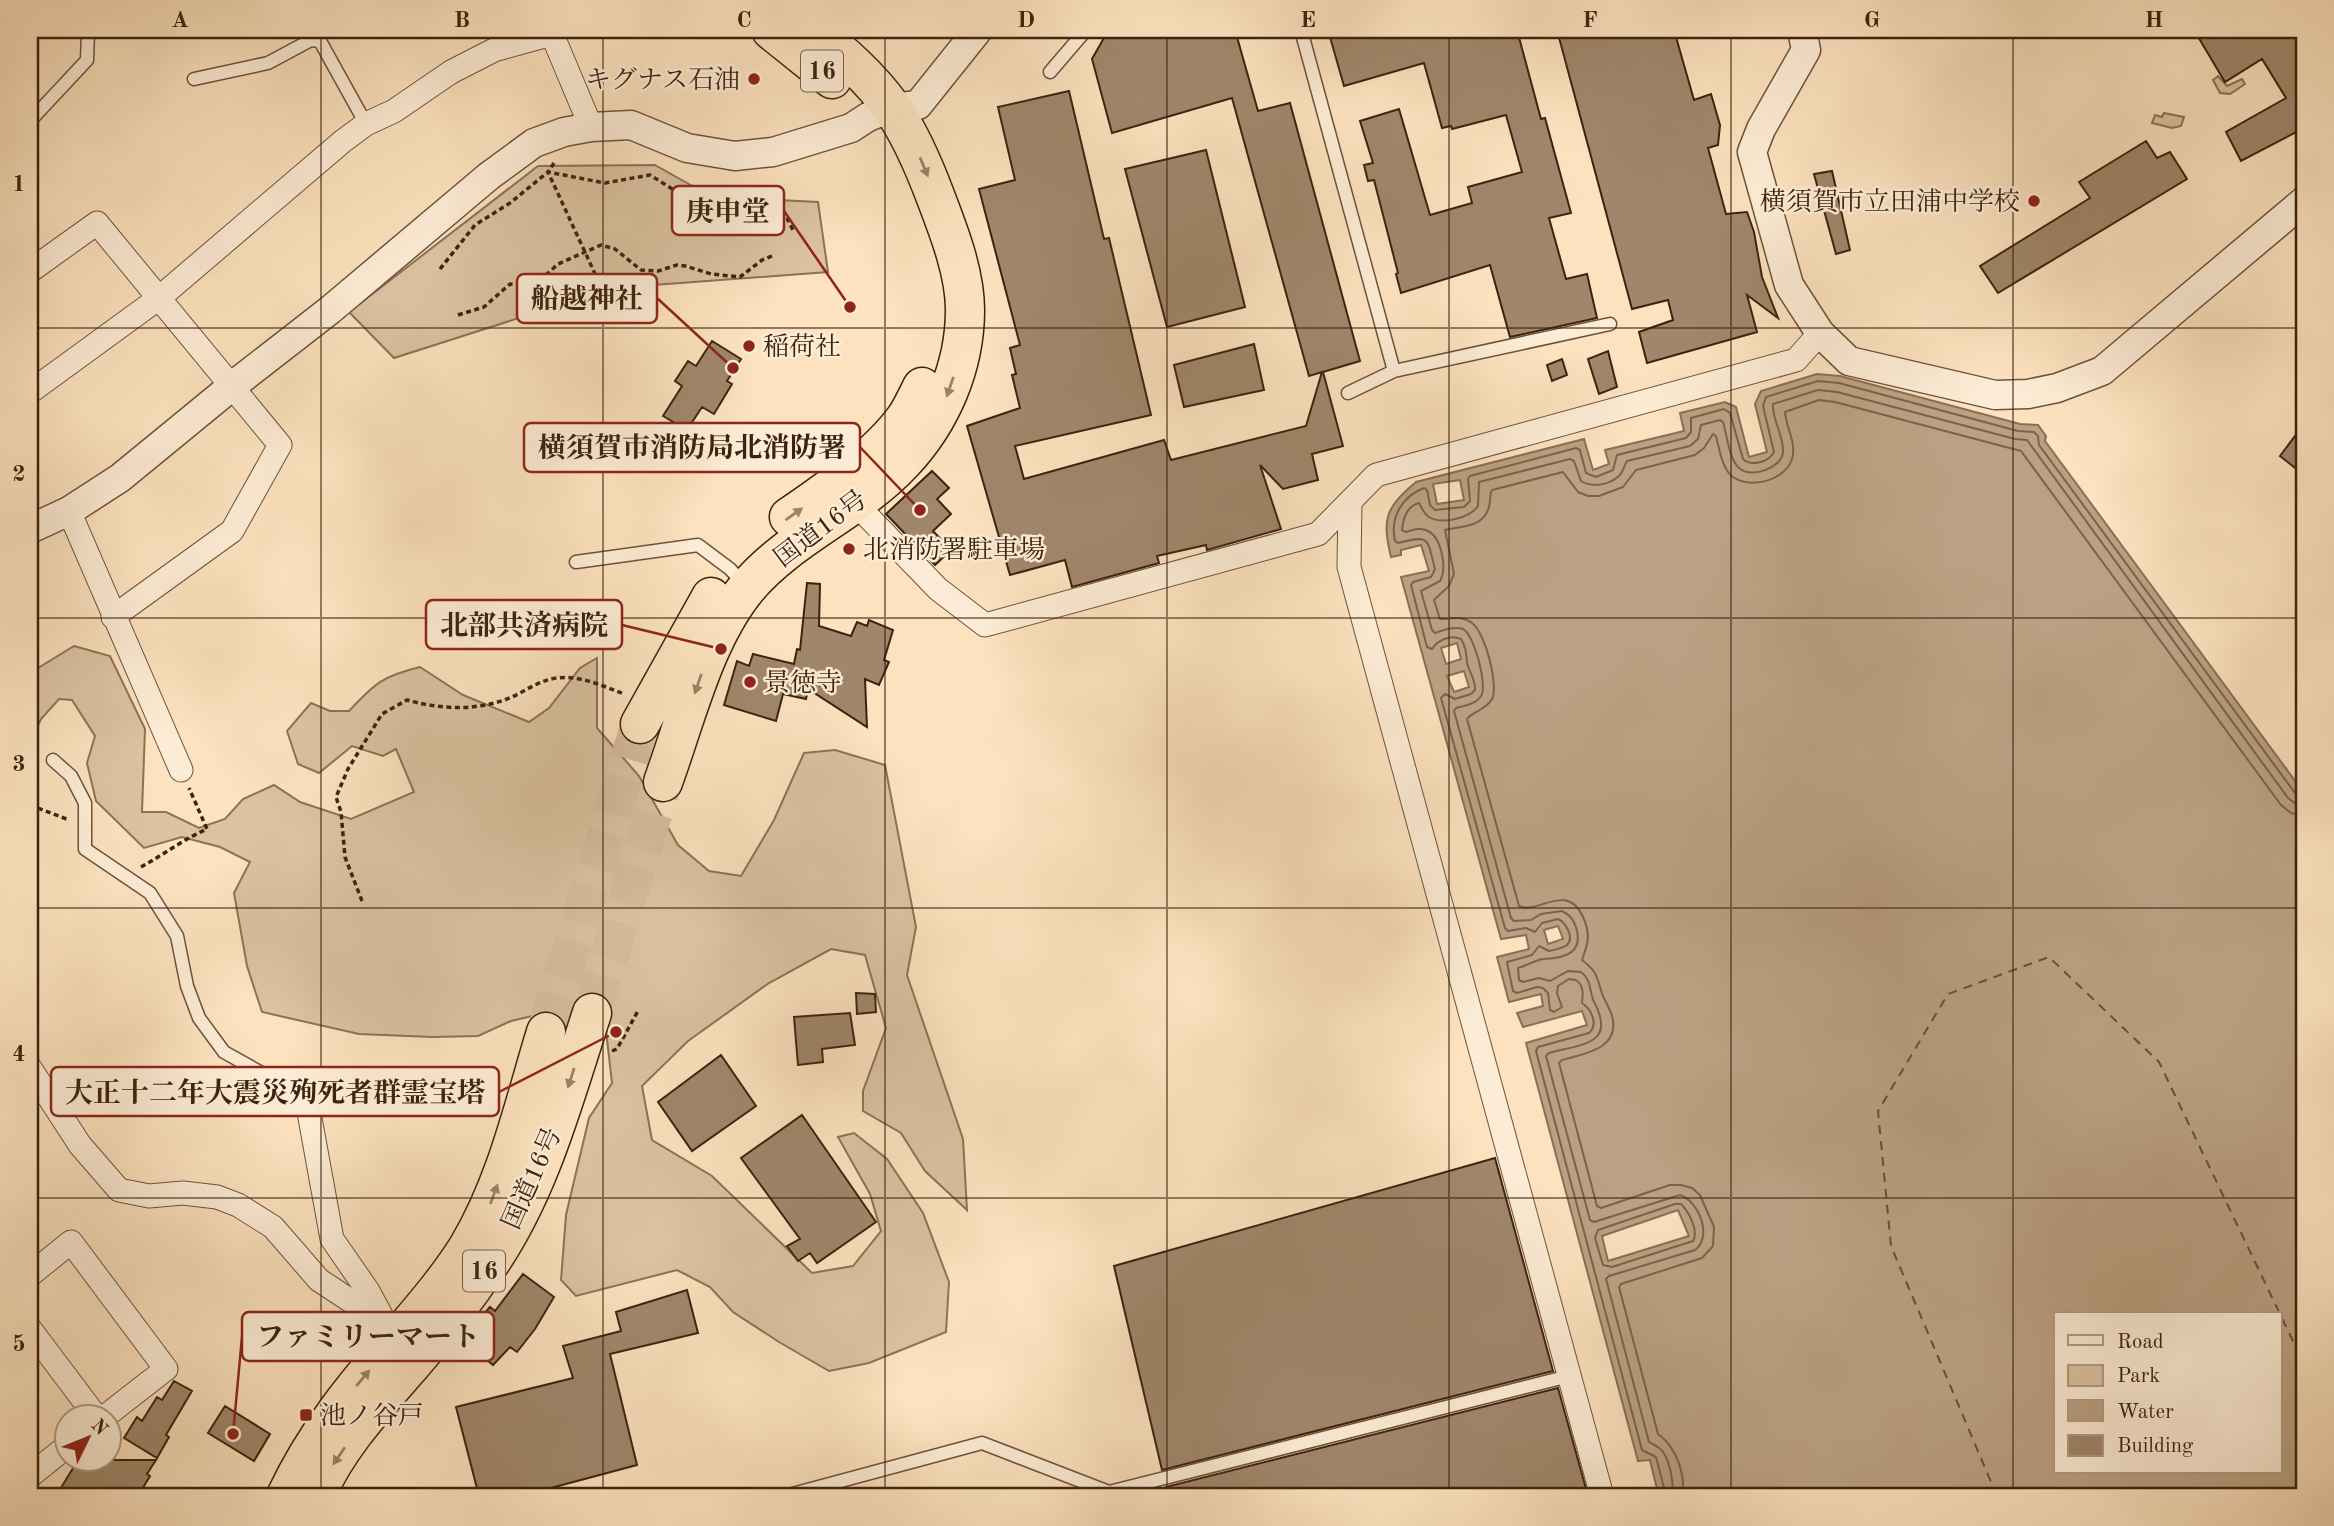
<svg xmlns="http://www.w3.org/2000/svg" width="2334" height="1526" font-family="'Old Standard TT','Noto Serif JP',serif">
<rect width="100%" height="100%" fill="#fce2bf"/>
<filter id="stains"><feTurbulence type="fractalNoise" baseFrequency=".00286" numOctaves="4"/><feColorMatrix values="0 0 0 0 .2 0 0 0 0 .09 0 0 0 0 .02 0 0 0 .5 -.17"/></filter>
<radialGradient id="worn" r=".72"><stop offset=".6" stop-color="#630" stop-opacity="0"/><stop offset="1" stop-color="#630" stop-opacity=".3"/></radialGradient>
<path fill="#dcc2a1" stroke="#8c7258" stroke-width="2" d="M2218 76 2227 86 2242 79 2245 84 2230 94 2220 93 2213 80Z
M2164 113 2184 117 2181 126 2172 128 2152 123 2155 115 2162 117Z
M655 165 712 197 818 202 828 272 613 288 394 358 349 312 538 166Z
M74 646 110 656 145 729 142 812H166L199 828 225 819 243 799 274 785 300 802 351 819 414 792 396 749 383 756 352 746 319 773 298 764 287 731 311 703 330 711H349C375 683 383 676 420 667L463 695 529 722 549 708 580 668 597 658V728L639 776 678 845 709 871 741 876 774 820 804 753 835 750 885 765 916 927 907 975 963 1139 967 1210 925 1171 901 1133 863 1111V1091L886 1028 865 955 831 949 769 983 688 1041 642 1086 652 1140 712 1176 812 1273 853 1266 881 1231 870 1194 838 1137 854 1133 887 1159 923 1213 949 1282 946 1332 869 1363 829 1371 779 1342 733 1312 710 1287 677 1270 576 1296 561 1280 566 1215 589 1118 612 1083 604 1013 588 1001 570 1003 541 1014 511 1021 478 1036 433 1037 359 1034 262 1012 247 966 234 893 250 862 220 847 182 837 144 848 96 801 87 763 95 736 72 700 59 699 41 719 30 742V673Z"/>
<path fill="#bba183" stroke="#896f55" stroke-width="2" fill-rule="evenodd" d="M1817 374 1840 376 2020 424 2038 425 2046 436 2045 441 2304 793V1496H1649L1648 1491 1657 1489 1650 1460 1638 1461 1526 1043 1587 1025 1582 1011 1523 1027 1517 1013 1543 1006 1541 994 1509 1002 1497 957 1529 949 1526 935 1501 939 1401 577 1429 571 1421 545 1401 550V555L1391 557C1382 519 1385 508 1416 482L1584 439 1593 470 1609 464 1605 450 1684 431 1680 413 1725 402 1736 407 1749 457 1767 452 1755 404 1761 391ZM1460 480 1464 500 1437 504 1433 484ZM1457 643 1461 659 1446 664 1441 648ZM1464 671 1469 687 1454 692 1447 676ZM1558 926 1563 939 1548 944 1544 930ZM1678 1210 1689 1236 1608 1261 1602 1236ZM2056 1314H2280V1472H2056Z"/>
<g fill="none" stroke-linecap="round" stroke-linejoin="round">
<path stroke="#7c6249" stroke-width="2" d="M1675 1204H1681C1689 1212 1699 1231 1693 1241L1612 1267 1603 1265 1595 1238 1598 1230Z
M1659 1496 1664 1488 1656 1457 1642 1450 1536 1051 1538 1047 1589 1033C1599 1024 1591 1009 1582 1003 1583 995 1584 985 1576 980L1569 979 1558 986 1557 993 1562 1007 1554 1012 1550 1010 1548 993 1543 988 1537 987 1517 993 1513 991 1507 962 1532 955 1539 946 1549 951C1554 950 1563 948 1567 945 1575 937 1565 922 1558 919L1542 923 1535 932 1526 928 1508 931 1505 928 1441 698 1445 694 1455 699 1471 694 1475 690C1476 679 1468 671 1467 662 1466 653 1466 647 1461 639 1451 634 1438 640 1432 649L1427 647 1411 585 1413 582 1431 577 1435 569C1427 539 1431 534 1398 543L1395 541C1390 518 1401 497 1424 488L1427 490 1430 505 1435 510 1464 507 1470 501 1468 479 1470 476 1576 448 1580 450 1586 473 1596 477 1613 470 1617 455 1686 438 1691 432V418L1724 409 1730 413 1743 459C1751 467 1769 462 1774 452L1763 406 1766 397 1818 381 1839 383 2018 431 2034 432 2038 436 2039 445 2295 793 2304 796
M1671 1496C1675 1485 1670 1462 1663 1452 1660 1447 1654 1445 1649 1442L1606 1279 1609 1276 1695 1250C1713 1237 1699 1201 1680 1195L1594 1222 1590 1220 1546 1056 1549 1053C1581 1044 1617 1045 1594 1002 1589 991 1592 980 1581 972L1568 971 1550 981 1539 978 1523 982 1519 980 1518 968C1526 966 1537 959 1544 959 1565 958 1584 953 1576 927 1573 919 1570 915 1562 911L1541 914 1531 920 1514 921 1511 918 1454 711 1456 708C1464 706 1476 704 1481 696 1488 686 1474 634 1463 629 1454 626 1444 630 1435 633L1432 630 1421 591 1440 581C1447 569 1442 538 1428 531 1420 527 1413 530 1406 532L1402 530C1403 519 1407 506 1419 503 1422 508 1424 514 1429 517 1442 525 1470 518 1478 506L1479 482 1570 459 1574 461 1581 481C1592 488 1609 485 1619 476 1623 472 1624 466 1627 461L1690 446 1698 439 1701 425 1720 420 1723 422C1727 435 1729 459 1739 468 1751 479 1782 468 1783 452 1784 436 1772 420 1773 404L1818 390 1837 392 2015 439 2027 440 2288 798 2296 804 2304 805
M1682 1496C1686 1474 1676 1447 1658 1434L1619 1287 1621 1284 1702 1258 1713 1246 1714 1227 1700 1195 1692 1188 1681 1185H1670L1601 1208 1597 1206 1559 1063 1562 1060C1584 1054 1621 1049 1612 1016 1610 1009 1606 1003 1603 996 1596 977 1599 973 1582 960 1588 944 1591 934 1583 917 1567 881 1538 915 1519 906L1467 719C1473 711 1486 710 1492 699 1499 685 1485 632 1472 623 1462 615 1452 619 1440 619L1434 600 1449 586 1454 574 1445 530C1462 526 1483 528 1489 507 1491 500 1489 495 1492 490L1563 472 1578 492 1588 496H1599L1623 487 1636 470 1695 455 1704 448 1713 434 1716 436C1719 448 1721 463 1728 472 1743 492 1785 482 1792 459 1797 444 1786 427 1785 412L1819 400 1835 402 2021 451 2281 805 2291 813 2304 816"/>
<path stroke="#694f38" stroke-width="2" stroke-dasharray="9 7" stroke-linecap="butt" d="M1997 1496 1891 1246 1878 1111 1948 994 2049 957 2159 1062 2304 1364"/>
</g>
<path fill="#a0866b" stroke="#3d230f" stroke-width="2" d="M1127 30H1235L1258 111 1290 103 1360 361 1323 372 1343 446 1312 454 1318 480 1283 489 1260 465 1281 529 1207 550 1206 545 1157 556 1159 563 1072 587 1065 560 1010 575 967 426 1020 408 1012 375 1016 374 1010 348 1020 345 979 189 1015 180 998 107 1069 91 1104 239 1109 238 1151 415 1015 446 1024 479 1164 440 1171 460 1306 426 1322 372 1309 376 1232 98 1112 133 1092 59 1105 36Z
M1328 30H1517L1541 119 1545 118 1571 213 1549 218 1566 279 1587 274 1597 318 1510 337 1490 265 1401 293 1396 274 1398 273 1374 180 1368 181 1364 165 1373 163 1360 121 1399 109 1430 215 1472 203 1468 187 1522 172 1506 115 1452 129 1451 126 1442 128 1424 63 1344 86Z
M1557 30H1674L1694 100 1711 94 1720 125 1718 145 1708 148 1726 214 1747 212 1754 232 1762 277 1778 318 1747 295 1757 332 1647 363 1639 332 1673 320 1668 300 1632 309Z
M2194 30H2299L2304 39V128L2241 161 2226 132 2286 98 2262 59 2225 82Z
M2146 141 2157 158 2170 152 2187 179 1998 293 1980 266 2090 198 2079 182Z
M1206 150 1245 307 1167 327 1125 169Z
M1832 171 1850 250 1836 254 1814 174Z
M712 341 741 359 727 381 732 384 714 414 702 407 687 430 663 416 682 386 675 381 688 361 696 366Z
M1254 344 1264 390 1184 407 1174 365Z
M1608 351 1617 387 1599 394 1588 359Z
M1562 359 1567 375 1552 381 1547 365Z
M2304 424V475L2280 456Z
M932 471 949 488 937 499 951 514 933 531 951 550 935 565 886 514Z
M807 583 820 584 819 626 851 636 857 622 867 626 869 620 893 630 884 660 889 662 879 685 865 679 867 727 808 689 806 699 783 694 776 721 724 705 737 661 749 666 753 654 794 664 797 649 800 650Z
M856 993 875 994 876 1012 857 1014Z
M850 1013 855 1045 822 1049 823 1062 798 1065 794 1017Z
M721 1055 756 1106 692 1151 658 1102Z
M802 1115 876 1222 817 1263 810 1253 798 1261 787 1246 800 1239 741 1158Z
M1495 1158 1553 1371 1162 1470 1114 1266Z
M523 1274 554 1297 535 1329 517 1352 510 1347 493 1365 480 1354 475 1360 460 1349 465 1342 462 1339 490 1307 495 1311Z
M687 1290 698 1333 610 1354 637 1465 521 1496H479L456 1407 573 1378 563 1346 621 1331 616 1312Z
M174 1381 192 1391 166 1435 169 1437 157 1458 124 1438 137 1417 142 1421 157 1397 162 1400Z
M1558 1388 1588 1496H1169L1166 1487Z
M225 1406 270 1434 254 1461 208 1433Z
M78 1460H156L147 1474 150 1476 138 1496H56Z"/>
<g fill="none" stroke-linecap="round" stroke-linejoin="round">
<path stroke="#d6bc9c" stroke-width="38" stroke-dasharray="38 19" stroke-linecap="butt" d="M592 1013 663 782
M546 1032 640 724"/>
<defs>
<path id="service" d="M1301 30 1394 371
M1050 72 1086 30
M194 79 268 63 311 40 320 41 366 124
M30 121 87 60 88 30
M1348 393 1394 371 1610 324
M576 562 698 545 730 569 745 585
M53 760 71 776 85 803V849L150 893 177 936 187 986 199 1018 224 1052 292 1090 308 1107
M785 1496 982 1443 1109 1492 1569 1376"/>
<path id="minor" d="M30 271 97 223 280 445 232 531 113 617
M30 392 159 298 343 141 366 124 394 111 451 72 494 50 552 34 591 127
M846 494 938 589 985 625 1318 534 1376 475 1796 360 1820 333
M1350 502 1349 567 1602 1496
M69 511 181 770
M30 1068 80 1145 119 1190 149 1196 183 1193 217 1197 238 1205 273 1227 319 1280 386 1324 406 1345
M308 1107 332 1239 368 1291 384 1321
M30 1275 71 1242 166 1369 103 1418
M30 1329 97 1418
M30 1476 66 1447"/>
<path id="tertiary" d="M1802 30 1806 50 1761 129 1752 152 1789 285 1820 333 1849 361 1995 395 2028 394 2057 388 2102 371 2304 201
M30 529 69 511 120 478 231 387 330 310 489 176 534 143 564 132 591 127 631 125 687 148 735 156 773 152 851 128 868 117 891 108 918 105 978 30"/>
<path id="trunk" d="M771 30 832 79
M789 517C827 491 879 455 906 417 912 408 917 397 922 387
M640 724 711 597
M663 782C686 719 704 641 746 589 789 537 856 512 902 463 941 422 965 367 965 310 965 273 949 232 936 198 924 166 911 135 892 108 870 77 842 53 813 30
M286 1496C314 1436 355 1385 399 1336 423 1308 448 1279 468 1247 507 1182 524 1104 546 1032
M316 1496C337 1446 377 1404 412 1364 440 1332 466 1298 490 1263 541 1188 564 1098 592 1013"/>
</defs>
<use href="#service" stroke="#6d533b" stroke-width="15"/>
<use href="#minor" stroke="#6d533b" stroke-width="25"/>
<use href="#tertiary" stroke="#6d533b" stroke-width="31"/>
<use href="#trunk" stroke="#3d230f" stroke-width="41"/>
<path stroke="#3d230f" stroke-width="3.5" stroke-dasharray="5 3.5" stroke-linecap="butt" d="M554 163 548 172 602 289 608 308
M440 269 475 225 510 203 548 172 605 183 650 175 717 217 777 215 787 218 793 230
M458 315 484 307 510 284 534 286 558 264 601 245 615 249 641 270 658 271 677 265 685 266 711 274 740 277 762 260 772 256
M787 431 825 454 845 427 853 434
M30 805 69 820
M141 867C163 855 184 839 207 829L189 788
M362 901 345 857 341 812 336 797 348 769 382 714 407 700C442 710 479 711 512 697 527 690 540 680 557 678 580 675 603 686 624 694
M612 1051 617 1049 639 1009"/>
<use href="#service" stroke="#fdecd5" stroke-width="12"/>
<use href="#minor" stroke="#fdecd5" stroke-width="23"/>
<use href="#tertiary" stroke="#fdecd5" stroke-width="28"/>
<use href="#trunk" stroke="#fce2bf" stroke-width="38"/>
</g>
<defs><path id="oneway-solid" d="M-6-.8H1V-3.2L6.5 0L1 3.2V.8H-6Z" transform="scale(1.75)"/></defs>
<g fill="#9c8267">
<use href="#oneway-solid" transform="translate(924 167) rotate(67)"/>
<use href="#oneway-solid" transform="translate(950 387) rotate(109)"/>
<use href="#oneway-solid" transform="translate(794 514) rotate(-35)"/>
<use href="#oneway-solid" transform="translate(698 684) rotate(109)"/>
<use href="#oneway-solid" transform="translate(571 1078) rotate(108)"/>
<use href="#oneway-solid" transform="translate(494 1194) rotate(-70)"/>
<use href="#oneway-solid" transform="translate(363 1378) rotate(-50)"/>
<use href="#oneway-solid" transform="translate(339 1456) rotate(124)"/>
</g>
<path fill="none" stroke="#3d230f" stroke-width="2" stroke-opacity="0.55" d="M321 30V1496M603 30V1496M885 30V1496M1167 30V1496M1449 30V1496M1731 30V1496M2013 30V1496M30 328H2304M30 618H2304M30 908H2304M30 1198H2304"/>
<g fill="#8f2418" stroke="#fdecd5" stroke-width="2.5">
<circle cx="754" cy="79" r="7"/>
<circle cx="2034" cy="201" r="7"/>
<circle cx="749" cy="346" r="7"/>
<circle cx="849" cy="549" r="7"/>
<circle cx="750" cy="682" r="7"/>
<rect x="299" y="1408" width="14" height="14" rx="3.5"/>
</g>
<g text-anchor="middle" stroke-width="5" stroke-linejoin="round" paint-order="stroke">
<g fill="#fdecd5" stroke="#775f4a" stroke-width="2">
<rect x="801" y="50.5" width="42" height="41" rx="5"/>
<rect x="463" y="1250.5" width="42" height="41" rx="5"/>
</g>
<g font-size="24" font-weight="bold" fill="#3d230f">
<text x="822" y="79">16</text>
<text x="484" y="1279">16</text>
</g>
<g font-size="26" fill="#3d230f" stroke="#fdecd5" text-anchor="start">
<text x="740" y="88" text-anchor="end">キグナス石油</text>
<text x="2020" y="210" text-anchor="end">横須賀市立田浦中学校</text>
<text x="763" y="355">稲荷社</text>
<text x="863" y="558">北消防署駐車場</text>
<text x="764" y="691">景徳寺</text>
<text x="320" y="1424">池ノ谷戸</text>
</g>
<g font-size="26" fill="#3d230f" stroke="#fdecd5">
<text transform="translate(820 528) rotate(-37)" y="9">国道16号</text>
<text transform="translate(531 1178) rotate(-66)" y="9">国道16号</text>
</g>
</g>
<path fill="none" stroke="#8f2418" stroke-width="2.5" d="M850 307L784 211M733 368L657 298M920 510L860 447M721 649L622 625M616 1032L499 1092M233 1434L242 1337"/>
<g fill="#8f2418" stroke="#fdecd5" stroke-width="2.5">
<circle cx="850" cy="307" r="7"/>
<circle cx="733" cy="368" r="7"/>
<circle cx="920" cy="510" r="7"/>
<circle cx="721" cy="649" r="7"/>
<circle cx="616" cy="1032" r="7"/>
<circle cx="233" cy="1434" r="7"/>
</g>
<g fill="#fdecd5" stroke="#8f2418" stroke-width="2.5">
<rect x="672" y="186" width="112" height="49" rx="7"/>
<rect x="517" y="274" width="140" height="49" rx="7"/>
<rect x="524" y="423" width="336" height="49" rx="7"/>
<rect x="426" y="600" width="196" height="49" rx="7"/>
<rect x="51" y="1067" width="448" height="49" rx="7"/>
<rect x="242" y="1312" width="252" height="49" rx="7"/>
</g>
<g font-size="28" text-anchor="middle" font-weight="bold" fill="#3d230f">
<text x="728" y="221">庚申堂</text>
<text x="587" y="308">船越神社</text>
<text x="692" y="457">横須賀市消防局北消防署</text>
<text x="524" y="635">北部共済病院</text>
<text x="275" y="1102">大正十二年大震災殉死者群霊宝塔</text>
<text x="368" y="1346">ファミリーマート</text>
</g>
<rect width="2334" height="1526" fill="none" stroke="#fce2bf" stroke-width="77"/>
<rect x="2054" y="1312" width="228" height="161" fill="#fdecd5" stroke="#b09c86" stroke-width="2"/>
<rect x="2068" y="1335" width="35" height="10" fill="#fdecd5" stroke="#b09c86" stroke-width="2"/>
<text x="2117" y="1348" font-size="21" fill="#3d230f">Road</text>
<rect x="2068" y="1365" width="35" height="21" fill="#dcc2a1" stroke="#b09c86" stroke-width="2"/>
<text x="2117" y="1382" font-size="21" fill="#3d230f">Park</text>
<rect x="2068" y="1400" width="35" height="21" fill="#bba183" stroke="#b09c86" stroke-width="2"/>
<text x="2117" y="1418" font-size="21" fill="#3d230f">Water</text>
<rect x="2068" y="1435" width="35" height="21" fill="#a0866b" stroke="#b09c86" stroke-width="2"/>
<text x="2117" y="1452" font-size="21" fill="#3d230f">Building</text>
<g transform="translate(88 1438) rotate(47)"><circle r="33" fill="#fdecd5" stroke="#b09c86" stroke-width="2"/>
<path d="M0-5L12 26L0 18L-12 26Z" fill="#8f2418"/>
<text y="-10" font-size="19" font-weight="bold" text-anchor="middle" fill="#3d230f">N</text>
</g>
<rect x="38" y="38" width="2258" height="1450" fill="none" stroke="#3d230f" stroke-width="2.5"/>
<g font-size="23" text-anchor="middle" font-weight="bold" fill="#3d230f">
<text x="180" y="27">A</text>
<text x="462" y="27">B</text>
<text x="744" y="27">C</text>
<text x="1026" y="27">D</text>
<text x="1308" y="27">E</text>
<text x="1590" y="27">F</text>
<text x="1872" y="27">G</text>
<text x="2154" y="27">H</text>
<text x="19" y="191">1</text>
<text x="19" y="481">2</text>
<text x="19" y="771">3</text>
<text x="19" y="1061">4</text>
<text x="19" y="1351">5</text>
</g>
<rect width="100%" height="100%" filter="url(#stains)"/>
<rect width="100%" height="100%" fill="url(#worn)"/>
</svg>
